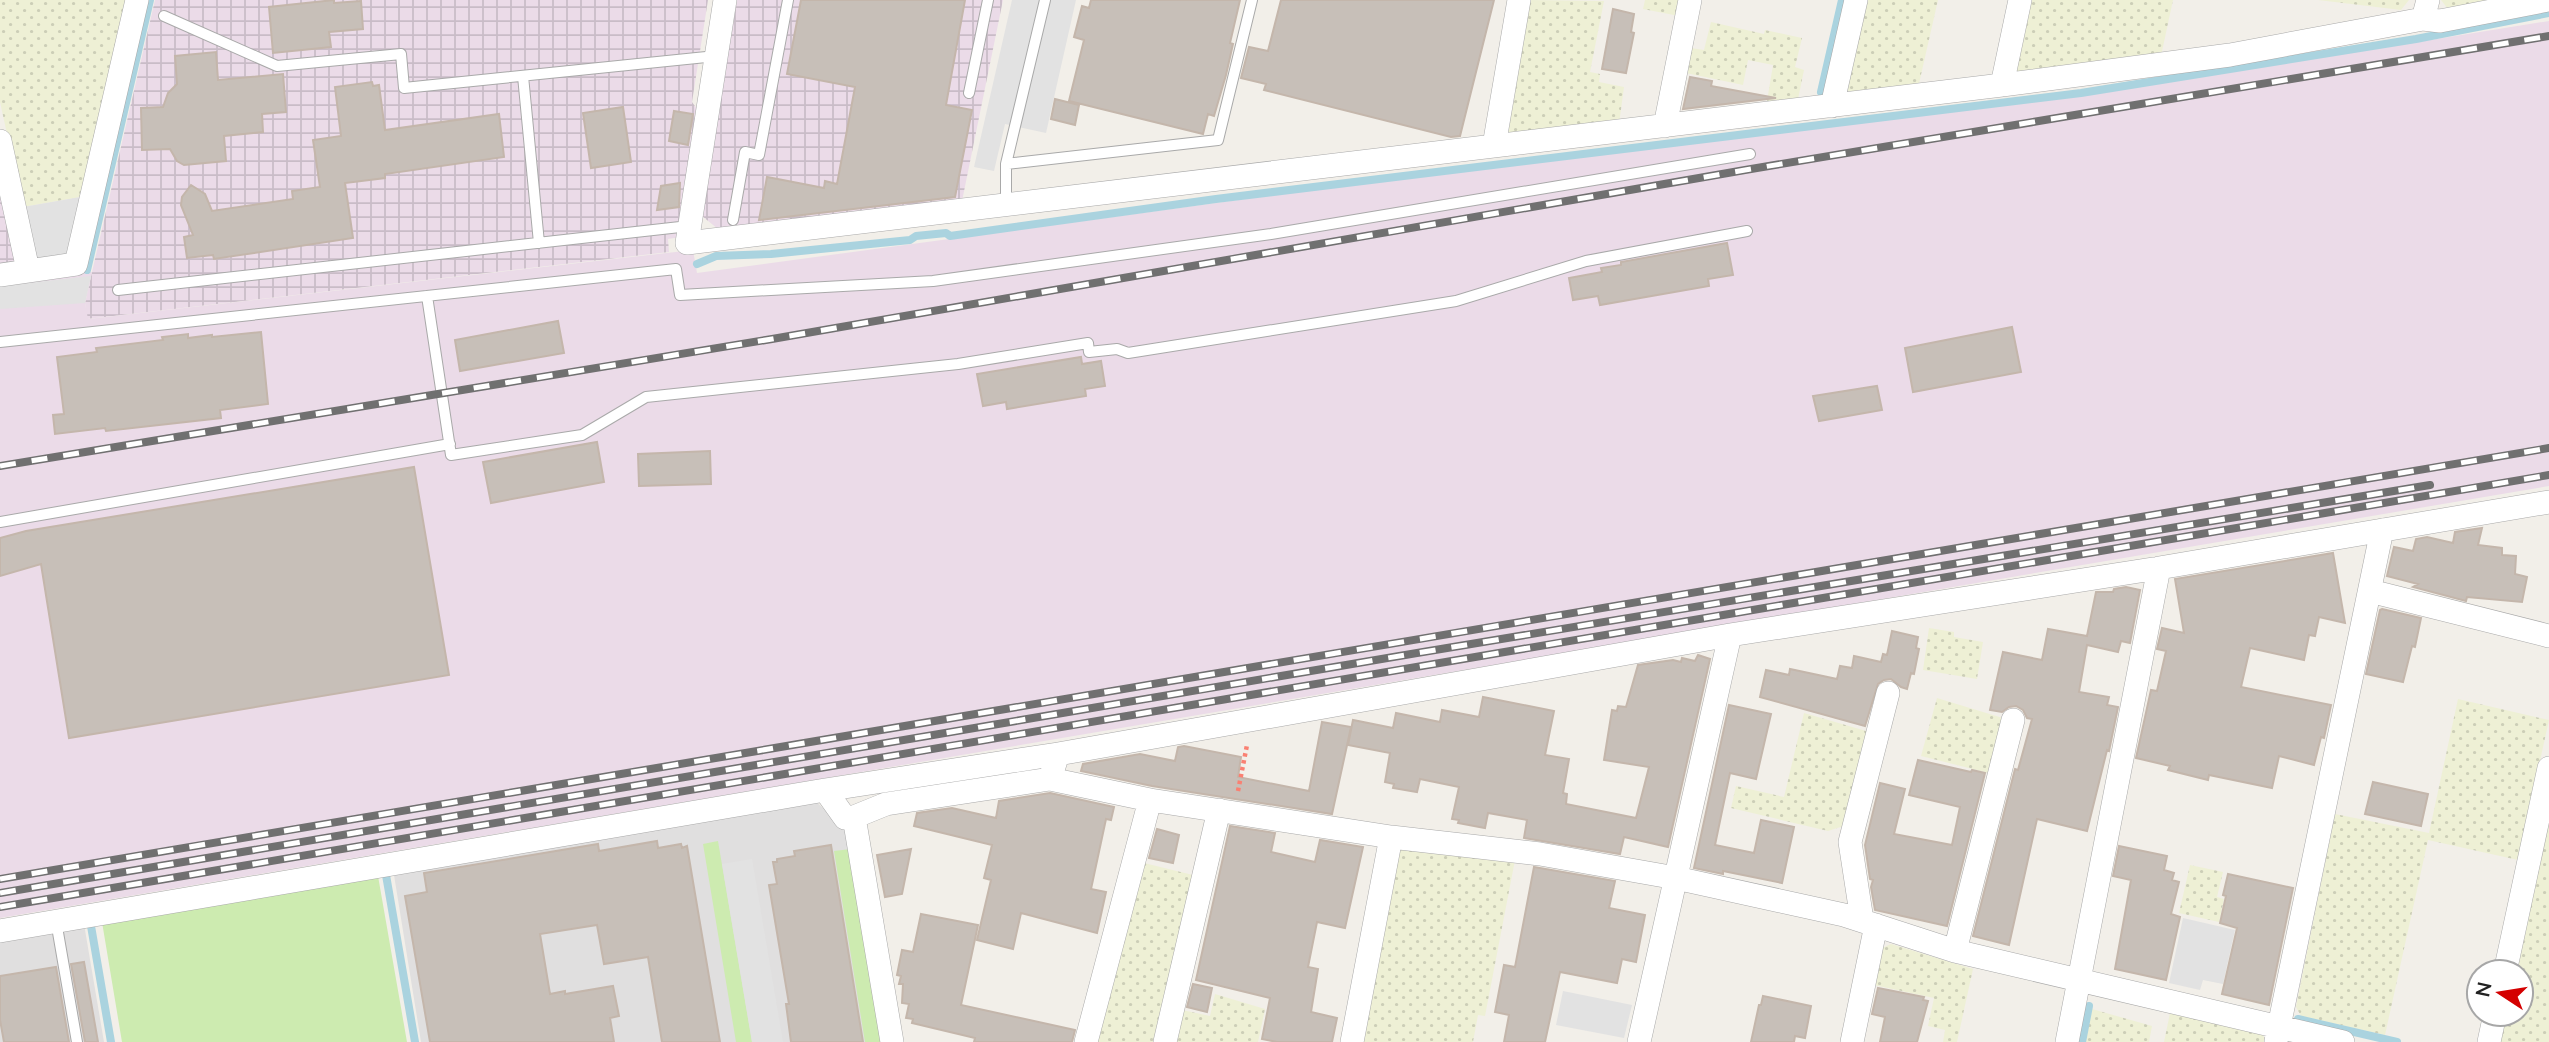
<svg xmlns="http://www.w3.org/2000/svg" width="2549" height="1042" font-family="Lato,sans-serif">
<defs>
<pattern id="industrial-grid" width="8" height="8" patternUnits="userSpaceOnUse" patternTransform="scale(1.75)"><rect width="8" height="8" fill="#ebdbe8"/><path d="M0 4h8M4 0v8" fill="none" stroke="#c9bcc7"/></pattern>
<pattern id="farmland-dots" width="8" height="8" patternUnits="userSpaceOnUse" patternTransform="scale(1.75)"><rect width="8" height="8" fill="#eef0d5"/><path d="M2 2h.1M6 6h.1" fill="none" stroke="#ccceb7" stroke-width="1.8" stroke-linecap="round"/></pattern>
</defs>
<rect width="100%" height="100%" fill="#f2efe9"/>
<path fill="#e0dfdf" d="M814 800 849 831 883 1042H421L394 875Z
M84 924 104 1042H0V938Z"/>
<path fill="url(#industrial-grid)" d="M155 0H708L692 102 702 116 681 237 668 239 669 252 87 319 85 303 92 272Z
M737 0H1003L961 206 723 233 702 216Z
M0 169 20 262 0 265Z"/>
<path fill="#ebdbe8" d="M2549 21V486L0 918V282L92 272 85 303 88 319 693 250 697 273 1268 196 2082 96Z"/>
<path fill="url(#farmland-dots)" d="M0 0H130L86 196 23 207 0 102Z
M1529 0 1604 1 1590 72 1600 74 1599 82 1624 87 1619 124 1505 134Z
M1645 0H1682L1679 16 1643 9Z
M1865 0H1938L1918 88 1846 98Z
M2027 0H2173L2161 56 2014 78Z
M2318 0H2409L2401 10Z
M2441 0H2495L2448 9Z
M1711 22 1764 34 1765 30 1802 38 1795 67 1804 70 1797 104 1766 107 1773 65 1748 60 1743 85 1686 73 1691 48 1704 50Z
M1929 628 1954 632V637L1983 642 1977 679 1923 670Z
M1937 698 2006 719 1993 774 1921 756Z
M2458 699 2549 720 2518 860 2428 840 2385 1035 2301 1016 2296 1007 2335 814 2429 833Z
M1804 713 1873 733 1850 824 1828 831 1731 808 1736 786 1784 797Z
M2549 806V1042H2497L2503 1014H2521V972H2513Z
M1406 845 1515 860 1485 1016 1478 1015 1473 1042H1360L1398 849Z
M1140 862 1197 876 1157 1042H1091Z
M2190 865 2223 872 2217 897 2224 899 2219 922 2179 913Z
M1891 944 1973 969 1957 1042H1943L1945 1030 1928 1026 1934 998 1874 985 1882 948Z
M1215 994 1265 1009 1258 1042H1175L1182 1010 1210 1016Z
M2092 1009 2152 1026 2149 1042H2085Z
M2170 1013 2262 1034 2267 1042H2164Z"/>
<path fill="#cdebb0" d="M718 841 752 1042H736L703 844Z
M851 849 883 1042H865L834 851Z
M378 876 407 1042H122L102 922Z"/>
<path fill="#e2e2e2" d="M1012 0H1076L1046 133 1005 124 994 171 974 167Z
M86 196 73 256 34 260 23 207Z
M91 276 85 303 0 309V286Z
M752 859 783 1042H752L722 864Z
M2183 918 2235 930 2223 984 2203 980 2200 990 2169 983Z
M1563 991 1632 1005 1624 1038 1556 1025Z"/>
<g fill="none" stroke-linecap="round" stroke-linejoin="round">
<path stroke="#aad3df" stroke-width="8" d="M1821 92 1842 0
M697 264 716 256 771 254 910 240 916 236 946 233 950 236 1216 199 2081 93 2416 39 2549 13
M87 270 150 0
M386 875 415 1042
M91 926 111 1042
M2298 1019 2397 1042
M2082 1042 2089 1006"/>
</g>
<path fill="#c7bfb8" stroke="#c4b6ab" stroke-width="2" d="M334 0V3L361 1 363 29 329 32 331 47 273 53 269 7Z
M801 0H965L946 105 972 110 955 197 759 220 767 177 824 188 825 181 837 184 855 87 787 74Z
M1091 0H1240L1230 43 1233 44 1226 75 1214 116 1208 114 1203 134 1069 101 1084 40 1074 37 1082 6 1089 8Z
M1281 0H1494L1460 136 1451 137 1264 90 1266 84 1241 78 1249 47 1268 51Z
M1613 9 1634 14 1631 32 1634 33 1626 73 1602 69Z
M216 52 218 80 283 74 286 112 262 114 263 132 224 136 226 161 184 165 177 161 170 149 142 150 141 108 163 107 168 93 177 84 175 56Z
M1690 77 1712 81 1711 86 1776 98 1683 109Z
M372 82 373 86 379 85 385 130 499 114 504 157 385 174V178L345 183 353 238 214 259 213 255 187 258 184 237 193 235 181 205 182 197 191 185 205 194 212 211 293 199 292 191 320 187 313 140 341 136 335 87Z
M1055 99 1079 105 1075 125 1051 119Z
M623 107 631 162 591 168 583 113Z
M674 111 693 114 688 145 669 141Z
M680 183 679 207 657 210 661 186Z
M1727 243 1733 275 1708 279 1709 286 1600 305 1598 296 1573 300 1569 278 1602 272 1601 268 1621 265V262Z
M558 321 564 353 460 371 455 340Z
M2012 327 2021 372 1913 392 1905 348Z
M261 332 268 404 220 410 221 418 106 431 105 428 55 434 53 415 64 414 57 357 97 352 96 348 163 340 162 337 188 334V338L212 335V337Z
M1081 357 1082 364 1101 361 1105 386 1085 389 1086 396 1007 409 1006 402 983 406 977 374Z
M1877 386 1882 410 1819 421 1813 396Z
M597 442 604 482 491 503 483 462Z
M710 451 711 484 639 486 638 454Z
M414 467 449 675 69 738 41 564 0 576V538L26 531Z
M2482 528 2478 545 2502 548V555L2516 556 2515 574 2527 577 2522 602 2467 597 2466 601 2413 587 2418 584 2387 576 2394 547 2413 551 2416 539 2427 537 2453 543 2455 532Z
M2333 553 2345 623 2319 617 2315 636 2309 635 2304 660 2250 648 2241 687 2331 705 2324 738 2321 737 2314 765 2279 756 2272 788 2209 775 2208 780 2168 770 2170 766 2136 758 2151 690 2157 691 2166 651 2157 649 2162 628 2184 633 2175 579Z
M2126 587 2140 590 2130 643 2121 641 2118 652 2087 645 2079 692 2109 697 2107 705 2118 707 2109 751 2107 750 2087 831 2037 819 2009 945 1973 936 2015 769 2018 770 2032 719 2027 718 2023 710 2016 706 2009 707 2002 712 1990 710 2003 652 2042 660 2048 629 2087 636 2096 592H2113L2114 589Z
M2382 609 2421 618 2415 647 2412 646 2403 682 2366 674 2380 610Z
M1892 631 1918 637 1916 648 1919 649 1914 674 1911 673 1907 689 1901 687 1891 679 1884 680 1878 684 1865 726 1760 697 1766 670 1789 675 1790 669 1837 679 1840 666 1852 668 1854 656 1881 662 1883 654 1887 655Z
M1698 655 1710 659 1668 847 1624 837 1620 854 1524 838 1527 820 1488 813 1485 828 1458 823 1459 820 1452 819 1459 787 1420 779 1417 792 1393 788 1394 784 1385 782 1390 753 1348 745 1353 720 1393 728 1396 713 1440 722 1442 710 1479 717 1483 697 1554 711 1545 755 1569 759 1563 793 1567 794 1566 804 1636 818 1649 767 1604 760 1612 710 1617 711 1618 706 1626 707 1638 665 1673 660 1681 662 1682 658 1695 661Z
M1729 705 1771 714 1756 779 1730 773 1715 845 1754 853 1761 820 1794 827 1782 883 1723 871V874L1694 868Z
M1322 722 1351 727 1332 814 1152 786 1081 771 1083 764 1140 754 1175 761 1178 747 1184 746 1241 757 1238 777 1309 791Z
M1918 760 1971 772 1972 770 1985 773 1947 926 1875 910 1871 887 1873 880 1870 879 1865 845 1880 783 1905 789 1894 834 1952 845 1960 807 1909 795Z
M2373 782 2428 794 2421 826 2365 814Z
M1050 793 1114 807 1111 820 1106 819 1091 889 1106 892 1097 933 1021 913 1013 949 977 940 991 880 984 878 992 845 914 826 917 813 952 808 996 818 999 801Z
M1230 826 1275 833 1271 852 1315 862 1320 840 1363 847 1345 928 1317 922 1308 967 1318 969 1311 1012 1337 1018 1332 1042H1277L1262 1039 1270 998 1196 980Z
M1157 829 1179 835 1173 863 1149 858Z
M657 841 658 848 681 844 682 848 687 846 720 1042H662L648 957 604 964 597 925 540 934 550 994 565 991V994L613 986 619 1016 610 1018 614 1042H430L405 896 427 892 424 873 598 844 599 851Z
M831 845 863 1042H791L786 1004H789L769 885 777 884 773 862H777V859L795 856 794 851Z
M2119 846 2167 856 2164 870 2174 873 2172 880 2179 882 2171 914 2180 917 2166 980 2115 969 2131 880 2113 876Z
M911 849 902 894 885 897 877 855Z
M1534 867 1615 881 1609 908 1645 915 1636 962 1622 959 1617 983 1560 972 1545 1042H1504L1509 1015 1495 1012 1504 965 1515 967Z
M2228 874 2293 888 2269 1005 2222 994 2237 928 2220 923 2226 896 2223 895Z
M921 914 978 925 961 1005 1075 1030 1072 1042H974L975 1038 912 1023 913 1019 906 1018 909 1004 902 1003 903 984H899L901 976 897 975 902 950 913 952Z
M84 962 98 1042H85L71 964Z
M56 967 69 1042H4L0 1020V976Z
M1193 984 1212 988 1207 1012 1187 1007Z
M1878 988 1924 997 1923 1000 1928 1001 1917 1042H1880L1885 1017 1872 1014Z
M1763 996 1811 1006 1805 1038 1795 1036 1794 1042H1751L1759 1005H1761Z"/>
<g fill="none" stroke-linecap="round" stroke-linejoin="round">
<defs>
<path id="service" d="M164 16 277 66 401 54 404 88 716 56
M523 76 539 243
M969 93 988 0
M1006 164 1218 140 1252 0
M1006 205V164L1045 0
M733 220 745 152 759 155 788 0
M118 290 689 226
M427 296 451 455 582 435 646 397 958 364 1088 343 1089 352 1117 349 1128 353 1456 301 1586 261 1747 231
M0 342 676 269 680 295 933 281 1271 234 1750 154
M0 522 450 444
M56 921 77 1042"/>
<path id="minor" d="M725 0 687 243 2002 85 2230 55 2423 19
M2428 0 2423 19 2440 21 2548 0
M2002 85 2020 0
M1832 106 1856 0
M1665 126 1690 0
M0 141 28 270
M1494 146 1519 0
M0 275 76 264 137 0
M2370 591 2549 636
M1050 779 1058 754 1730 635 2159 568 2549 502
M825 790 1058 754
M1862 920 1850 842 1888 693
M0 931 825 790 845 818 854 817
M1955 951 2013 720
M2505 972 2549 768
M2276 1041 2382 530
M892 1042 854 817 886 804 1050 779 1150 800 1391 837 1540 854 1676 878 1844 915 1955 951 2343 1042
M1086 1042 1150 800
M1165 1042 1219 810
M1352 1042 1391 837
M1639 1042 1730 635
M1852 1042 1876 925
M2067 1042 2159 568
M2489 1042 2495 1014"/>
</defs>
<use href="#service" stroke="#a9a9a9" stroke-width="12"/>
<use href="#minor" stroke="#a9a9a9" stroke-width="24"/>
<path stroke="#fa8072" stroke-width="4.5" stroke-dasharray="3.5 3.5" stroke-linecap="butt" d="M1238 791 1247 745"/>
<use href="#service" stroke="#fff" stroke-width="10"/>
<use href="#minor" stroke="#fff" stroke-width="23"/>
<defs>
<path id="rail" d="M0 466 772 339 1745 170 2549 36
M0 879 2549 448
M0 893 1417 653 2430 485
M0 907 2549 475"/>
</defs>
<use href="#rail" stroke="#707070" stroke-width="8"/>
<use href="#rail" stroke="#fff" stroke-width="5" stroke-dasharray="16" stroke-linecap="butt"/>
</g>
<g transform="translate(2500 993) rotate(282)"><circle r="33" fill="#ffffff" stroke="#a7a7a7" stroke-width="2"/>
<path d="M0-5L12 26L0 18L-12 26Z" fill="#d40000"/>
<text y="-10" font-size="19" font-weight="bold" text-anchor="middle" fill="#222222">N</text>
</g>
</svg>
